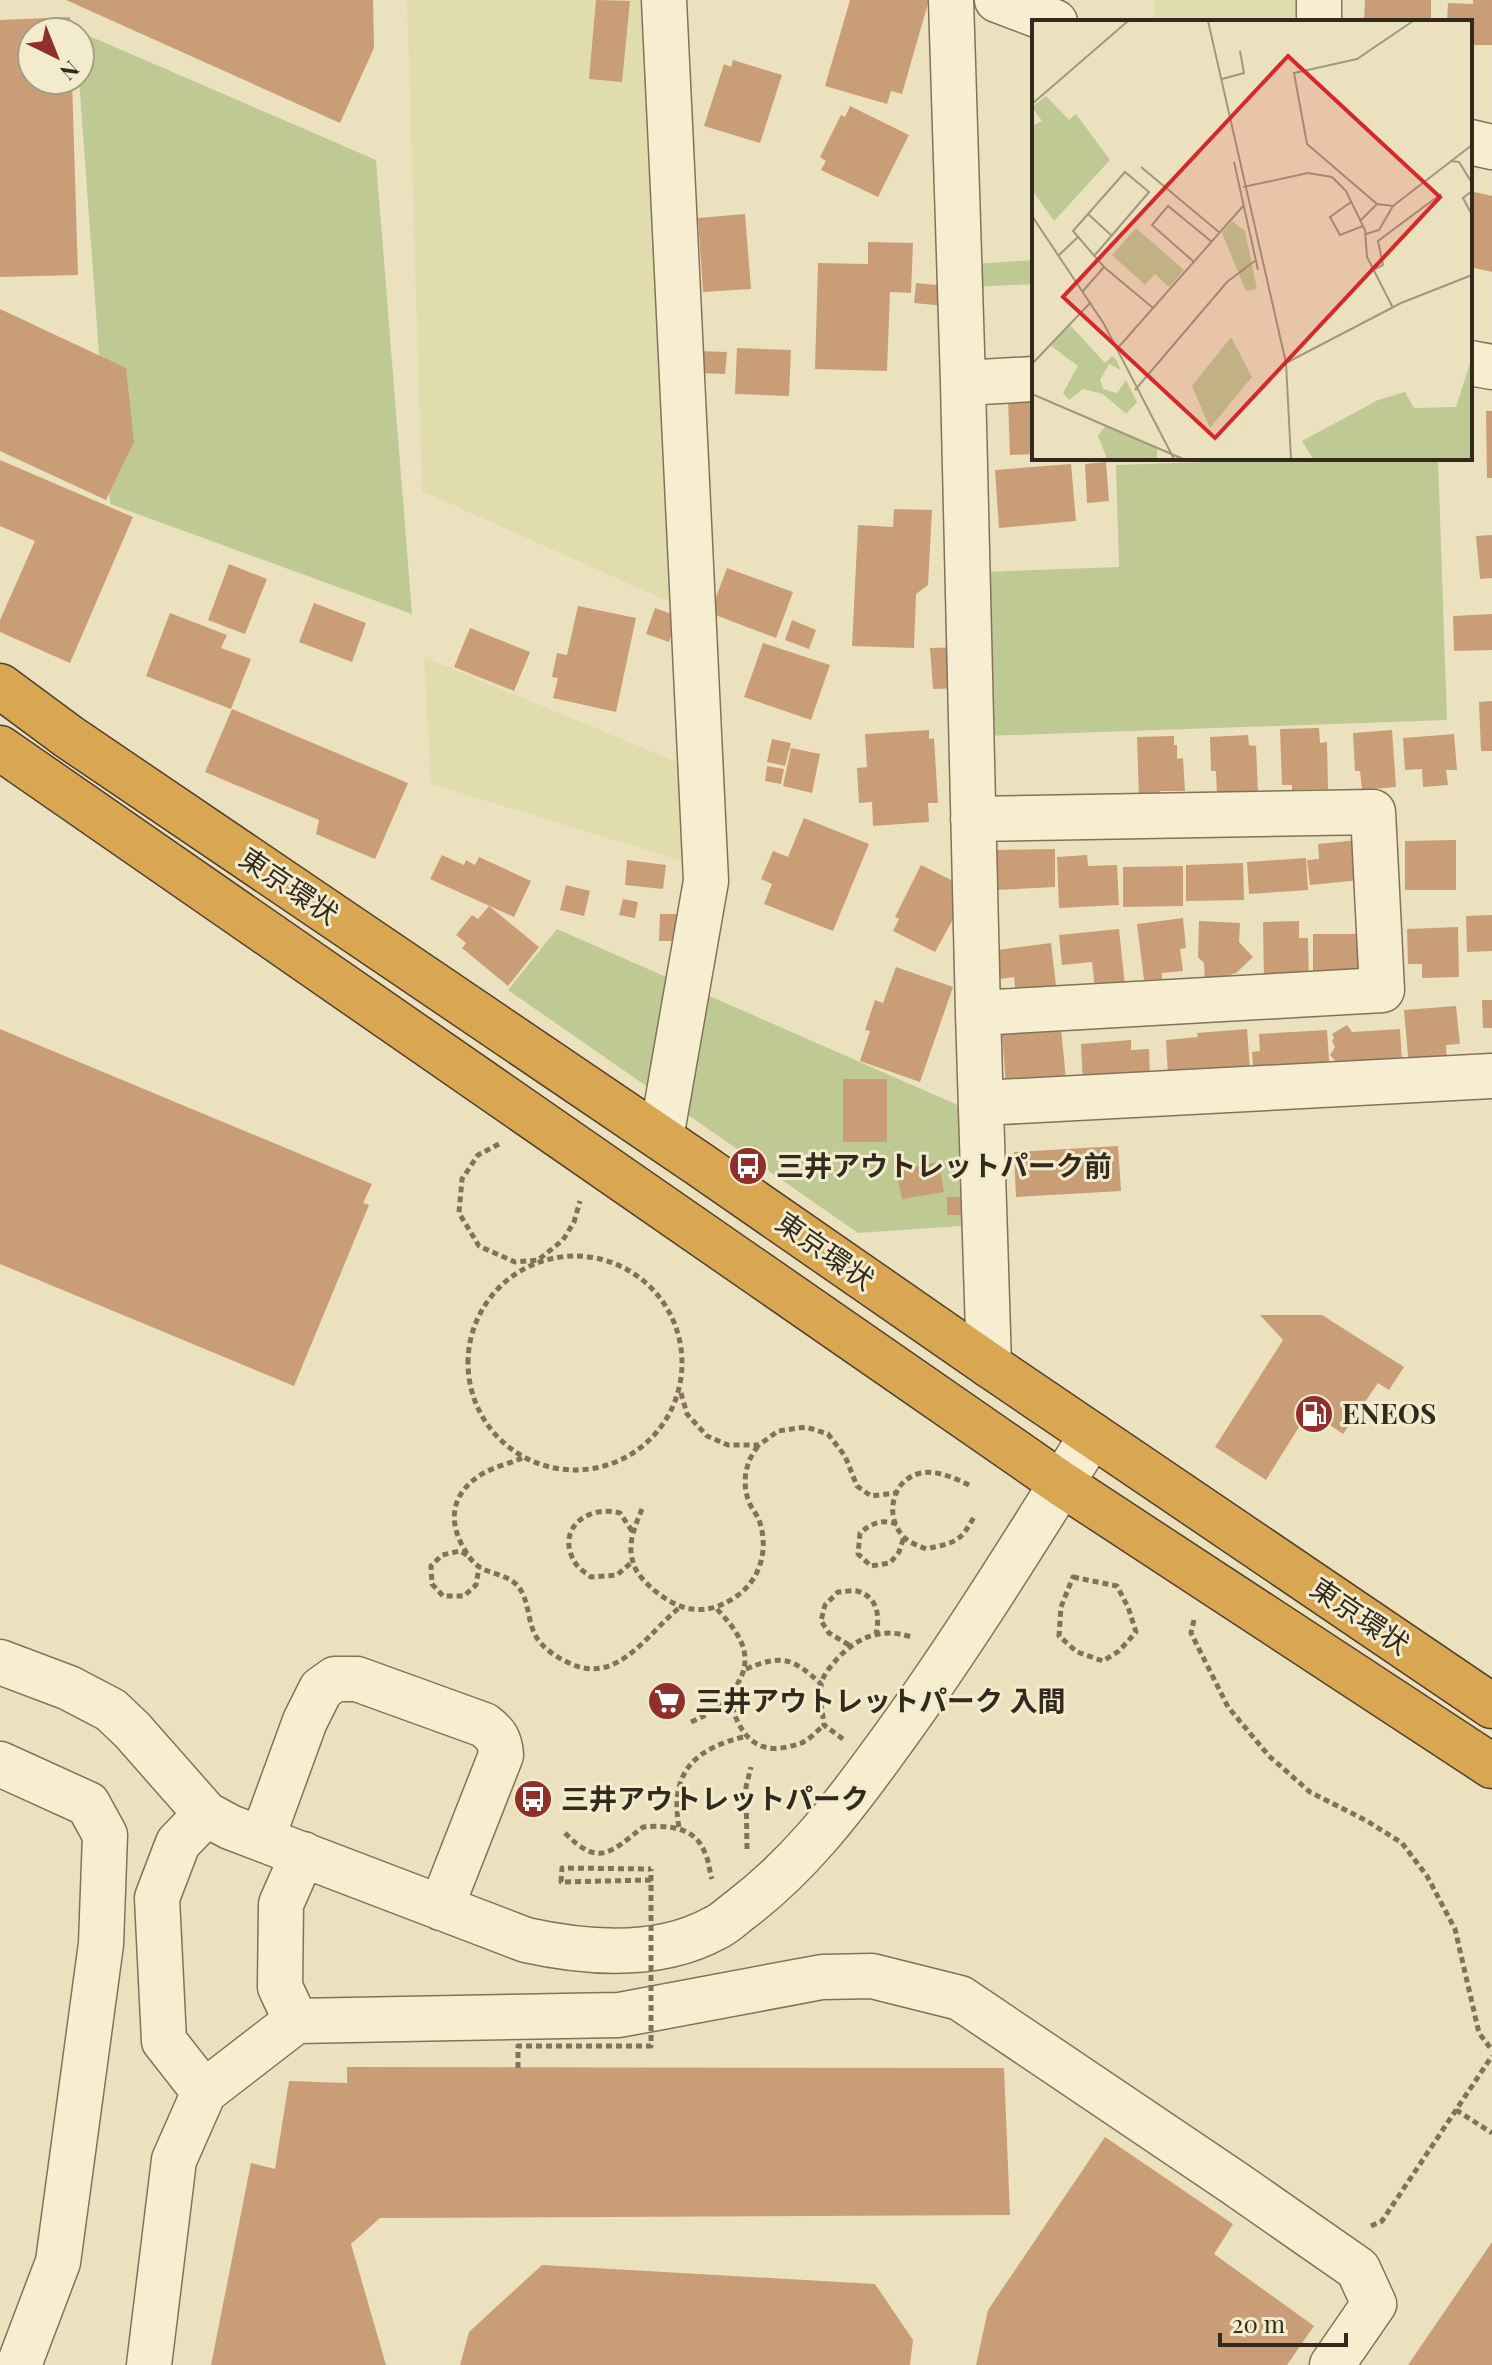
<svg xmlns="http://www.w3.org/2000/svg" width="1492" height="2365" font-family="'Playfair Display','Noto Sans JP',serif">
<rect width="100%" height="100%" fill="#ece1bf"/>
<path fill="#e1dcad" d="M407 0H647L685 609 422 491Z
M1156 0H1313V22H1152Z
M424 657 689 767 692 864 431 784Z"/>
<path fill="#bfc994" d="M80 32 376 160 412 614 110 504 79 80Z
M1034 260V284L976 287 975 264Z
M1320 458H1438L1447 720 985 736 981 572 1119 567 1116 465Z
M557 929 969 1110 976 1225 858 1233 508 990Z"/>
<path fill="#c99e76" d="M66 0H373L374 48 340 123Z
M596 0 630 1 622 82 589 79Z
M850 0H929L902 94 891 91 887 104 825 86Z
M1365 0H1431V22H1364Z
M1473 0H1492V45H1470V22H1447L1448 3 1473 4Z
M70 17V32H32V80H72L78 275 0 277V20Z
M733 60 782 75 760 143 704 126 724 64 731 67Z
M850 106 909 135 878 197 821 170 826 161 820 157 841 115 845 117Z
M1470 191 1492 196V272L1470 267Z
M745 214 751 289 703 292 698 218Z
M868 242 913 243 911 293 890 292 887 371 815 369 818 263 868 264Z
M916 283 947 286 945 306 914 303Z
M0 309 126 368 134 442 106 500 0 451Z
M737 348 791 350 789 396 735 394Z
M699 351 727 352 725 374 697 373Z
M1008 399H1034V454L1010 455Z
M1486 411H1492V478H1487Z
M0 460 133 517 70 663 0 632V620L35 541 0 526Z
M1106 462 1109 501 1087 503 1085 464Z
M1071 464 1076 521 999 528 995 470Z
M894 509 932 510 928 585 916 594 914 648 852 646 858 525 893 527Z
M1492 535V578L1480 579 1476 536Z
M229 564 267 579 245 634 208 620Z
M727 568 793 592 776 638 710 613Z
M314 603 366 623 352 662 299 642Z
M578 606 636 618 616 712 553 698 558 678 552 677 557 653 567 655Z
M655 608 677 616 669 642 646 634Z
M170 613 227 635 221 648 251 659 231 709 146 676Z
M1492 614V650L1454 651 1453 616Z
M792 620 816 630 809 649 785 640Z
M470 628 530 652 514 691 454 667Z
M763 643 830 665 811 720 744 697Z
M960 647 962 688 933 689 930 648Z
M1492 701V751H1481L1479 702Z
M232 709 408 783 375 859 316 834 319 820 205 772Z
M1319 728 1320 743 1327 742 1328 789 1292 790V785H1282L1280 729Z
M929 730V739L934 738 938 803H928L929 822 873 826 872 802 859 803 857 768 867 767 865 734Z
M1392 730 1396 787 1362 790 1360 771H1355L1353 733Z
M1454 734 1457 770H1446L1448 785 1423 787 1422 769 1405 770 1403 738Z
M1248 735 1249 745 1256 746 1258 793 1217 794 1216 771H1211L1210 737Z
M1174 736V745H1177V759L1183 758 1185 791H1160L1161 797 1139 798 1137 737Z
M772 739 791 743 785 766 767 762Z
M791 748 820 754 812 793 783 786Z
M767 766 784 769 781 784 765 781Z
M804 818 869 844 833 931 764 904 772 884 761 879 773 851 788 857Z
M1368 839 1372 879 1310 885 1307 860 1319 859 1318 844Z
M1456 840V890H1405V841Z
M1055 849V887L997 890 995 850Z
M442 855 464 865 466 860 475 865 479 857 531 881 514 917 430 879Z
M1087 855 1088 866 1117 865 1119 905 1059 908 1057 857Z
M1306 858 1308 890 1249 894 1247 862Z
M627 860 666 865 663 889 625 885Z
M1243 863 1244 900 1186 901V865Z
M921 865 961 885 953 901 961 905 935 952 893 931 899 919 895 917Z
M1183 866V906L1123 907V867Z
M566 885 590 891 584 916 560 910Z
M623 899 638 902 635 918 619 915Z
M489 906 539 947 508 986 462 948 466 943 456 935 472 915 478 919Z
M660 914H692L691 941H659Z
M1492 915V951L1467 952 1466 916Z
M1183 918 1186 948 1180 949 1183 971 1162 973V979L1144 980 1137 924Z
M1199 921 1240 923 1239 942 1253 957 1236 973 1205 983 1204 963 1198 957Z
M1299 921V938H1308L1309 981 1264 982 1263 922Z
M1458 927 1459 977 1422 978V964H1408L1407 929Z
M1119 929 1125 986 1095 989 1092 962 1062 965 1059 935Z
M1313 934H1373V974L1313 981Z
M1051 943 1057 994 1016 999 1014 977 1000 979 997 950Z
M896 967 953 987 920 1082 860 1061 870 1031 865 1030 875 1000 883 1003Z
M1482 1000H1492V1028H1483Z
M1456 1006 1460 1044 1446 1045 1447 1064 1409 1067 1404 1010Z
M1347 1025 1352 1032 1400 1029 1402 1061 1345 1071 1330 1055 1335 1047 1332 1041 1334 1038 1332 1034Z
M0 1029 372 1184 363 1203 369 1205 294 1386 0 1264Z
M1061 1029 1066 1079 1006 1085 1002 1035Z
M1247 1029 1250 1069 1168 1076 1166 1040 1198 1037 1197 1033Z
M1327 1030 1330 1075 1254 1081 1252 1052 1260 1051 1259 1034Z
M1131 1040V1050L1149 1049 1150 1081 1083 1085 1081 1044Z
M843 1079H887V1142H843Z
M1118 1146 1121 1191 1016 1197 1014 1152Z
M939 1162 944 1192 902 1199 896 1170Z
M947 1197H972V1215H947Z
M1260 1315H1322L1404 1367 1389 1390 1378 1383 1343 1434 1309 1411 1266 1480 1215 1447 1283 1340Z
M347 2067 1004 2068 1010 2215 380 2218 351 2244 386 2365H211L251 2163 275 2169 289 2081 347 2083Z
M1105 2137 1233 2224 1214 2254 1314 2326 1287 2365H976L988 2310Z
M1492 2242V2365H1408Z
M542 2265 875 2284 913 2340 910 2365H460L469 2332Z"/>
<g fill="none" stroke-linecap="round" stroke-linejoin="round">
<defs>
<path id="minor" d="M951 0 963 383 978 1013 989 1365
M997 0 1055 22
M1319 22V0
M1470 142 1492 147
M1470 363 1492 367
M963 383 1034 379
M973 819 1373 812 1382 990 978 1013
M982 1103 1492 1076
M661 1138 706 881 664 0
M0 1662 69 1688 111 1710 132 1730 206 1814 230 1827 526 1940C585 1953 659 1959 715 1928 724 1924 732 1916 740 1910 797 1867 840 1812 882 1754 958 1651 1024 1543 1092 1435
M0 1764 88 1804 105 1835 101 1944 58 2262 19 2365
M262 1839 305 1721 321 1689 335 1679H357L484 1725C496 1734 500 1740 501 1755L441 1908
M296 2021 280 1987 281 1904 303 1854
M204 2092 164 2041 157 1898 178 1843 206 1814
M149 2365 174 2160 204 2092 296 2021 619 2015 822 1977 872 1976 960 1998 1233 2182 1358 2269 1374 2304 1332 2365"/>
<path id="highway" d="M0 686 69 737 699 1164 989 1365 1492 1706
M0 748 1062 1484 1492 1766"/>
</defs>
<use href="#minor" stroke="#837258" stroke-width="47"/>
<use href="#highway" stroke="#51402d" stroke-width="47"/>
<path stroke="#837258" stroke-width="5" stroke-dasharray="6 4" stroke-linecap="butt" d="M499 1144 478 1155 462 1179 459 1213 479 1246 515 1262 538 1260 563 1240 574 1222 580 1201
M468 1363a107 107 0 1 1 214 0a107 107 0 1 1-214 0Z
M681 1393 687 1414 707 1436 728 1445H759L778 1431 806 1427 828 1434 845 1456 857 1486 871 1496 895 1493
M522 1458C509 1464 493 1467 482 1474 453 1492 447 1518 463 1547 467 1554 472 1562 478 1566 489 1574 506 1574 517 1585 531 1601 526 1624 539 1641 547 1651 558 1658 569 1663 617 1686 646 1635 679 1608
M969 1485C955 1478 937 1470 921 1473 891 1479 884 1518 904 1537 909 1543 920 1546 926 1549 956 1542 960 1543 975 1515
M642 1509C635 1526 627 1544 633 1562 636 1574 646 1583 655 1591 680 1611 704 1617 734 1598 759 1582 769 1552 760 1523 758 1515 752 1510 749 1502 741 1482 746 1460 759 1445
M897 1524C881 1519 872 1523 860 1533L858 1554 871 1566 890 1563 899 1552 904 1537
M632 1531 620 1513C586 1504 554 1531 576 1564 579 1569 586 1573 591 1577L617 1575 632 1562
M467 1555 460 1551 442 1555 431 1566 432 1584 443 1596H464L476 1585 479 1567
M1073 1577 1117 1586 1128 1607 1136 1632 1119 1651 1103 1661 1077 1652 1059 1636 1061 1607Z
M1194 1620 1191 1633 1228 1707 1269 1756 1310 1792 1367 1821 1402 1843 1427 1876 1455 1929 1479 2033 1492 2050
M849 1645 829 1633 821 1621 825 1605 838 1592C843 1592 852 1590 857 1591 878 1597 880 1616 876 1634
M746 1669C782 1654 793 1658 821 1684
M730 1697C736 1728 752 1755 787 1747 794 1745 800 1745 805 1741 812 1737 818 1730 824 1725
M691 1722C712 1713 726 1703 738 1683 756 1653 736 1629 715 1607
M843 1739 824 1725C823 1713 819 1699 821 1686 822 1676 830 1667 837 1659 857 1637 882 1627 911 1637
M679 1827C669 1771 696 1748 747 1736
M565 1833C599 1868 611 1852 643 1827 667 1825 695 1826 705 1853 709 1861 709 1870 712 1879
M747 1849 746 1787 751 1767
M651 1880 561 1882 562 1868 651 1869
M1456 2110 1492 2133
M1371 2226 1382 2221 1492 2056"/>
<use href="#minor" stroke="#f7eed2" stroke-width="44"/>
<use href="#highway" stroke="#d9a651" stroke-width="44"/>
<path stroke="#837258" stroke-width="5" stroke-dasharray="6 4" stroke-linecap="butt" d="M518 2068V2046H651V1869"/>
</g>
<defs>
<symbol id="bus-disc" viewBox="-11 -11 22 22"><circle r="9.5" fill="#90302b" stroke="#f3ebce"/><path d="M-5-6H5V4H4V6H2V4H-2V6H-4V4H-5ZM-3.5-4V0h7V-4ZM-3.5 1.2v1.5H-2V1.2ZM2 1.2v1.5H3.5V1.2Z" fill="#fff"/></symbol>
<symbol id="fuel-disc" viewBox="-11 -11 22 22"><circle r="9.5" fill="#90302b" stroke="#f3ebce"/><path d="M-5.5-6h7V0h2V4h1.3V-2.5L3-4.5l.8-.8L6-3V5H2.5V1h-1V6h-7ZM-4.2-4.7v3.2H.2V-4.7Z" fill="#fff"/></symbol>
<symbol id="supermarket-disc" viewBox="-11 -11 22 22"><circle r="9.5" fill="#90302b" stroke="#f3ebce"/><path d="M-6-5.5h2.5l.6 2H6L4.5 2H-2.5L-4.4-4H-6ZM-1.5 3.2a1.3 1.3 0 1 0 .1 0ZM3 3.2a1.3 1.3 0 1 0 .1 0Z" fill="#fff"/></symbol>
</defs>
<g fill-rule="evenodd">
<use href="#bus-disc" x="726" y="1144" width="44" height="44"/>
<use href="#fuel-disc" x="1292" y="1392" width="44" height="44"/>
<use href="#supermarket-disc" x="645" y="1679" width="44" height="44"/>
<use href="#bus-disc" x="511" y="1777" width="44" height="44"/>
</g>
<g text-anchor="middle" stroke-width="6" stroke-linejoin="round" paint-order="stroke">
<g font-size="28" fill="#33291c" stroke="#f3ebce">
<text transform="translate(289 886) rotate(34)" y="10">東京環状</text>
<text transform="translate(825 1251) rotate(35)" y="10">東京環状</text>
<text transform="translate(1360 1616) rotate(34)" y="10">東京環状</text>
</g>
<g font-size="28" font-weight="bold" fill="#33291c" stroke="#f3ebce" text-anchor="start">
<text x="776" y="1176">三井アウトレットパーク前</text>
<text x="1342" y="1424">ENEOS</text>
<text x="695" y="1711">三井アウトレットパーク 入間</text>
<text x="561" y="1809">三井アウトレットパーク</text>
</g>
</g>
<g transform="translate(1032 20)">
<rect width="440" height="440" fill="#ece1bf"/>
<path d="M14 76 37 100 44 94 78 140 22 201 0 170V106L10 101 0 87ZM200 201 213 211 225 269 214 271 190 213ZM104 208 152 250 137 267 123 254 113 265 80 235ZM38 305 73 343 80 336 84 339 89 350 77 344 68 360 71 369 85 373 94 360 105 382 94 394 71 374 51 369 37 380 31 373 46 346 19 326ZM199 317 220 357 178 408 160 366ZM440 337V439H281L270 421 346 380 373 372 382 388 424 387ZM73 406 125 428V439H75L66 416Z" fill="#bfc994"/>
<path fill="none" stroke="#a2977e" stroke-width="2" d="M176 1 254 343 259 439M381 1 325 39 262 53 275 124 345 184 361 186 440 125M190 59 212 53 208 31M0 84 96 1M418 141 427 142 440 163M202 142 226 250M109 147 188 213M211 167 276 153 300 157 314 171 333 210 335 237 361 288M440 171 431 178 440 195M319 182 298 197 308 215 331 206M56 194 79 215M0 196 72 304 142 439M328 201 345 184M334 214 347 210 361 186M27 235 47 216M63 235 117 172 93 152 41 211 72 247 121 288M162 242 120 205 136 186 180 222M341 250 351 245 346 221 409 174M51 271 72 247M84 330 212 185M254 343 369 283 440 255M0 344 59 282M103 370 195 262 224 240M0 374 151 439"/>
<path fill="#d62828" fill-opacity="0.15" stroke="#d62828" stroke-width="4" d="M256 36 408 177 183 418 31 277Z"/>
<rect width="440" height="440" fill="none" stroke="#33291c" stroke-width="4"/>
</g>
<g transform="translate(56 56) rotate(137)"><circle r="38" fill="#f3ebce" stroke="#a69d87" stroke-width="2"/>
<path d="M0-6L14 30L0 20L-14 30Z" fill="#90302b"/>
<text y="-12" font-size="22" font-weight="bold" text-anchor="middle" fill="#33291c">N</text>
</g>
<path d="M1220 2333v12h126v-12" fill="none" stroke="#33291c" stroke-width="4"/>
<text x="1232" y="2333" font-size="24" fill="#33291c" stroke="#f3ebce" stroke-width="6" paint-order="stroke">20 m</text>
</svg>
